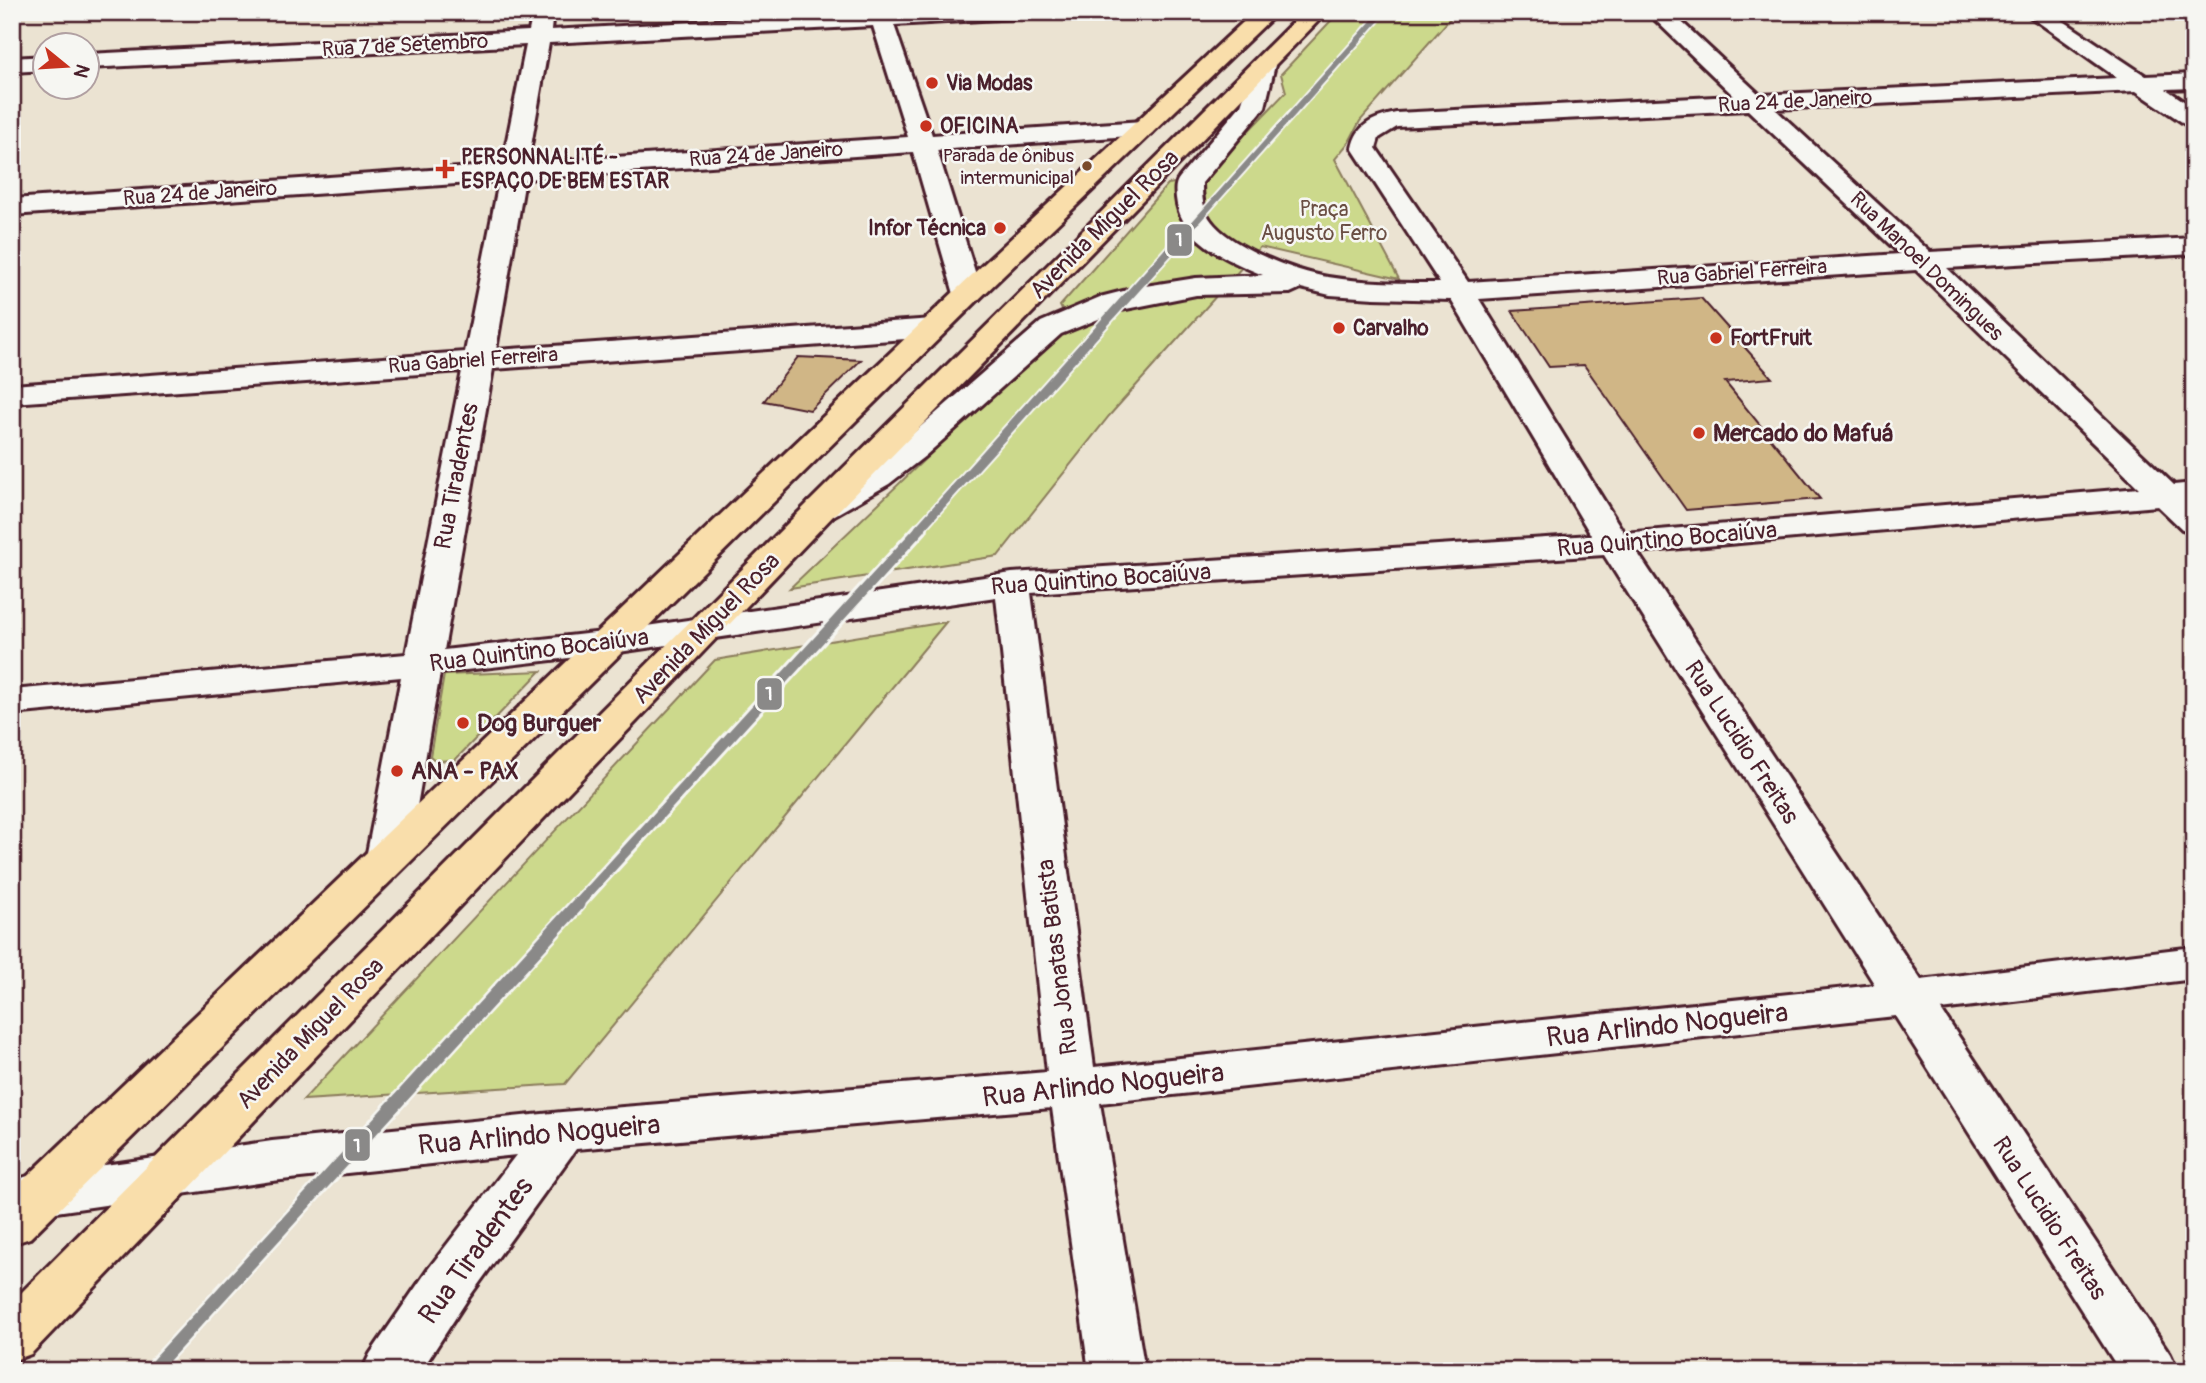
<svg xmlns="http://www.w3.org/2000/svg" width="2206" height="1383" font-family="Pangolin,sans-serif">
<rect width="100%" height="100%" fill="#ebe3d2"/>
<filter id="ink" filterUnits="userSpaceOnUse"><feTurbulence type="fractalNoise" baseFrequency=".0143" numOctaves="2"/><feDisplacementMap in="SourceGraphic" scale="14" xChannelSelector="R" yChannelSelector="G"/><feConvolveMatrix kernelMatrix="1 2 1 2 8 2 1 2 1" color-interpolation-filters="sRGB"/></filter>
<g filter="url(#ink)">
<path fill="#ccd98c" stroke="#8b7c5c" stroke-width="2" d="M1339 12H1456L1360 121 1349 142 1335 159 1399 279 1260 247 1109 416 998 556 790 588 1039 350 1071 328 1060 306 1168 184 1202 179 1286 92 1281 74Z
M946 622 565 1084 303 1100 715 660Z
M541 671 455 760 436 761 430 756 444 675Z"/>
<path fill="#d0b686" stroke="#4a1f2b" stroke-width="2" d="M1701 298 1772 378 1725 382 1820 499 1686 510 1584 365 1549 367 1512 311Z
M798 357 861 360 810 410 764 401Z"/>
<g fill="none" stroke-linecap="round" stroke-linejoin="round">
<defs>
<path id="minor" d="M533 12H553L551 30 868 12H1027L1024 17 1016 18 894 25 932 135 1143 121 1152 123 1155 128 1152 133 1143 135 937 150 982 294 978 300 968 303 958 300 954 294 913 152 525 179 496 350 933 319 943 322 948 328 943 334 933 337 493 369 444 650 612 631 1012 573 1591 535 1451 300 1374 298 1330 295 1301 288 1290 293 1196 295 1121 310 1061 334 925 456 889 484 833 516 821 519 809 516 804 509 809 502 865 470 903 442 1041 322 1100 297 1139 287 1196 278 1263 275C1229 261 1180 240 1176 198 1175 189 1175 183 1180 177L1241 105 1256 60H1272L1275 65 1265 107 1202 183C1202 193 1202 205 1207 214 1222 245 1296 272 1328 277 1365 283 1403 283 1440 283L1352 148C1357 124 1373 118 1396 113L1734 96 1647 12H1671L1760 95 2117 78 2024 12H2050L2146 76 2194 74V88L2166 89 2194 108V126L2185 124 2136 91 1775 109 1930 252 2194 238V254L1947 268 2174 485 2194 483V532L2182 529 2158 506 1637 552 1921 980 2194 947V979L1941 1010 2170 1354 2178 1371H2120L1895 1016 1100 1103 1145 1371H1089L1052 1108 576 1149 467 1300 421 1371H362L370 1354 429 1268 516 1155 272 1181 28 1216 12 1211V1181L28 1176 272 1141 562 1112 1047 1072 996 597 612 653 440 673 408 858 402 868 387 872 372 868 366 858 401 677 12 714V690L406 654 462 371 12 403V385L465 352 499 181 12 215V199L502 165 526 45 88 68V54L529 31ZM873 26 908 137 528 163 549 43ZM1748 110 1900 254 1468 282 1376 148 1379 138 1397 127ZM1916 270 2139 488 1624 533 1479 299ZM1604 555 1875 985 1094 1067 1031 593Z
M46 56V70L12 72V58Z"/>
<path id="major" d="M1254 12H1278L978 300 30 1238 12 1244V1191L958 288Z
M1303 12H1327L833 516 31 1354 12 1361V1302L809 502Z"/>
</defs>
<use href="#minor" stroke="#4a1f2b" stroke-width="6"/>
<use href="#major" stroke="#4a1f2b" stroke-width="6"/>
<use href="#minor" fill="#f6f6f2" fill-rule="evenodd"/>
<use href="#major" fill="#f9deab" fill-rule="evenodd"/>
<defs>
<path id="rail-1-far3" d="M1185 234 1383 12"/>
<path id="rail-1-far2" d="M919 529 1186 232"/>
<path id="rail-1-far1" d="M576 906 921 528"/>
<path id="rail-1" d="M151 1371 578 904"/>
</defs>
<use href="#rail-1-far3" stroke="#f6f6f2" stroke-width="10"/>
<use href="#rail-1-far2" stroke="#f6f6f2" stroke-width="13"/>
<use href="#rail-1-far1" stroke="#f6f6f2" stroke-width="16"/>
<use href="#rail-1" stroke="#f6f6f2" stroke-width="18"/>
<use href="#rail-1-far3" stroke="#8a8988" stroke-width="6"/>
<use href="#rail-1-far2" stroke="#8a8988" stroke-width="9"/>
<use href="#rail-1-far1" stroke="#8a8988" stroke-width="10"/>
<use href="#rail-1" stroke="#8a8988" stroke-width="13"/>
</g>
</g>
<g fill="#c8321e" stroke="#f6f6f2" stroke-width="2.5">
<circle cx="932" cy="83" r="7"/>
<circle cx="926" cy="126" r="7"/>
<path d="M441.5 158.5h7v7h7v7h-7v7h-7v-7h-7v-7h7z"/>
<circle cx="1000" cy="228" r="7"/>
<circle cx="1339" cy="328" r="7"/>
<circle cx="1716" cy="338" r="7"/>
<circle cx="1699" cy="433" r="7"/>
<circle cx="463" cy="723" r="7"/>
<circle cx="397" cy="771" r="7"/>
</g>
<circle fill="#7a4b2a" stroke="#f6f6f2" stroke-width="2.5" cx="1087" cy="166" r="6"/>
<g text-anchor="middle" stroke-width="5" stroke-linejoin="round" paint-order="stroke">
<g font-size="19" fill="#4a1f2b" stroke="#f6f6f2" text-anchor="end">
<text x="1074" y="162">Parada de ônibus<tspan x="1074" dy="22">intermunicipal</tspan></text>
</g>
<g font-size="21" fill="#4a1f2b" stroke="#f6f6f2">
<text transform="translate(405 45) rotate(-3)" y="7">Rua 7 de Setembro</text>
<text transform="translate(1795 101) rotate(-3)" y="7">Rua 24 de Janeiro</text>
<text transform="translate(766 154) rotate(-4)" y="7">Rua 24 de Janeiro</text>
<text transform="translate(200 193) rotate(-4)" y="7">Rua 24 de Janeiro</text>
<text transform="translate(1927 266) rotate(44)" y="7">Rua Manoel Domingues</text>
<text transform="translate(1742 272) rotate(-4)" y="7">Rua Gabriel Ferreira</text>
<text transform="translate(473 360) rotate(-4)" y="7">Rua Gabriel Ferreira</text>
</g>
<g font-size="21" font-weight="bold" fill="#4a1f2b" stroke="#f6f6f2" text-anchor="start">
<text x="946" y="90">Via Modas</text>
<text x="940" y="133">OFICINA</text>
<text x="461" y="164">PERSONNALITÉ -<tspan x="461" dy="24">ESPAÇO DE BEM ESTAR</tspan></text>
<text x="986" y="235" text-anchor="end">Infor Técnica</text>
<text x="1353" y="335">Carvalho</text>
<text x="1730" y="345">FortFruit</text>
</g>
<g font-size="21" fill="#6a4e43" stroke="#f6f6f2">
<text x="1324" y="216">Praça<tspan x="1324" dy="24">Augusto Ferro</tspan></text>
</g>
<g font-size="24" fill="#4a1f2b" stroke="#f6f6f2">
<text transform="translate(1104 224) rotate(-45)" y="8">Avenida Miguel Rosa</text>
<text transform="translate(456 476) rotate(-79)" y="8">Rua Tiradentes</text>
<text transform="translate(1667 539) rotate(-5)" y="8">Rua Quintino Bocaiúva</text>
<text transform="translate(1101 579) rotate(-4)" y="8">Rua Quintino Bocaiúva</text>
<text transform="translate(706 628) rotate(-46)" y="8">Avenida Miguel Rosa</text>
<text transform="translate(539 650) rotate(-7)" y="8">Rua Quintino Bocaiúva</text>
<text transform="translate(1742 742) rotate(57)" y="8">Rua Lucidio Freitas</text>
<text transform="translate(1057 957) rotate(-97)" y="8">Rua Jonatas Batista</text>
<text transform="translate(310 1033) rotate(-46)" y="8">Avenida Miguel Rosa</text>
<text transform="translate(2050 1218) rotate(57)" y="8">Rua Lucidio Freitas</text>
</g>
<g font-size="24" font-weight="bold" fill="#4a1f2b" stroke="#f6f6f2" text-anchor="start">
<text x="1713" y="441">Mercado do Mafuá</text>
<text x="477" y="731">Dog Burguer</text>
<text x="411" y="779">ANA - PAX</text>
</g>
<g font-size="28" fill="#4a1f2b" stroke="#f6f6f2">
<text transform="translate(1667 1024) rotate(-6)" y="10">Rua Arlindo Nogueira</text>
<text transform="translate(1103 1084) rotate(-6)" y="10">Rua Arlindo Nogueira</text>
<text transform="translate(539 1134) rotate(-5)" y="10">Rua Arlindo Nogueira</text>
<text transform="translate(475 1250) rotate(-54)" y="10">Rua Tiradentes</text>
</g>
</g>
<g stroke="#f6f6f2" stroke-width="2.5">
<rect x="1166" y="223" width="27" height="34" rx="7" fill="#8a8988"/>
<rect x="756" y="677" width="27" height="34" rx="7" fill="#8a8988"/>
<rect x="344" y="1128" width="27" height="34" rx="7" fill="#8a8988"/>
</g>
<g font-size="19" text-anchor="middle" font-weight="bold" fill="#fff">
<text x="1179" y="246">1</text>
<text x="769" y="700">1</text>
<text x="357" y="1152">1</text>
</g>
<rect width="2206" height="1383" fill="none" stroke="#f6f6f2" stroke-width="42"/>
<rect x="21" y="21" width="2164" height="1341" fill="none" stroke="#4a1f2b" stroke-width="2.5" filter="url(#ink)"/>
<g transform="translate(66 66) rotate(108)"><circle r="33" fill="#f6f6f2" stroke="#b1a0a2" stroke-width="2"/>
<path d="M0-5L12 26L0 18L-12 26Z" fill="#c8321e"/>
<text y="-10" font-size="19" font-weight="bold" text-anchor="middle" fill="#4a1f2b">N</text>
</g>
</svg>
